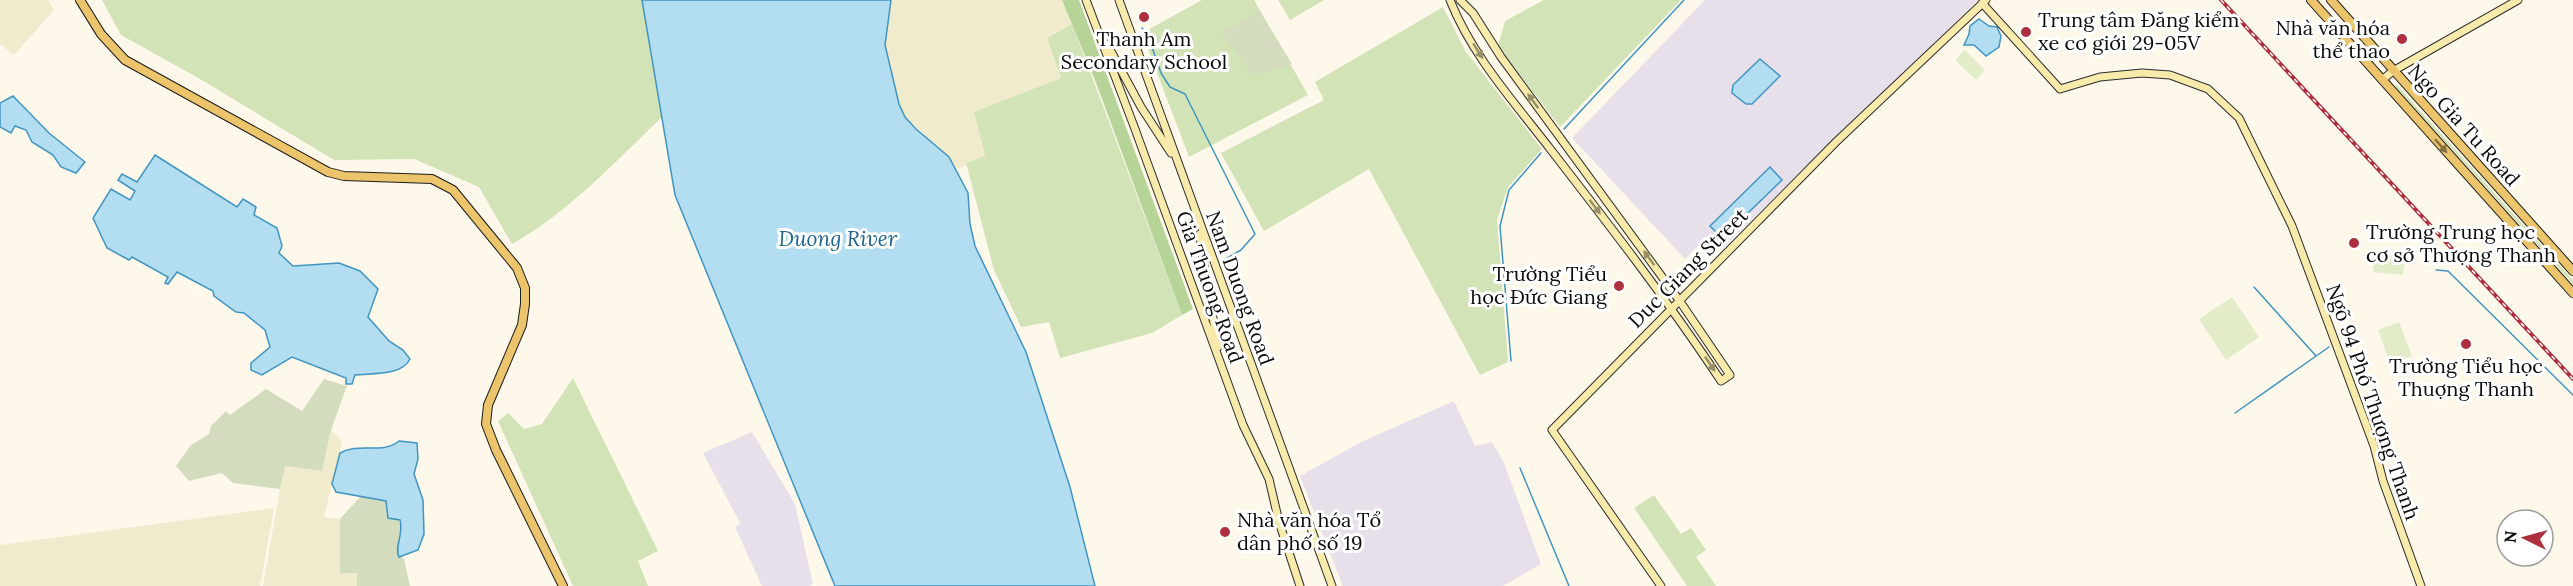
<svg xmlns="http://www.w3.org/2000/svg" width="2573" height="586" font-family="Lora,serif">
<rect width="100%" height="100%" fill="#fdf8ea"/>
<path fill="#e7dfe9" d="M1705 0H1978L1722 249 1706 238 1685 259 1572 138Z
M1454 401 1475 446 1492 442 1504 463 1541 564 1503 586H1343L1300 476 1361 442Z
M752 432 795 504 813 584 809 586H762L735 527 740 523 703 453Z"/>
<path fill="#f0ebcd" d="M0 0H48L54 10 14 55 0 44Z
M891 0H1062L1072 24 1047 38 1061 78 974 112 985 157 957 169 949 157 905 117 899 104 885 44Z
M331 430 342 442 324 517 340 519V572L357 573V586H263L284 466 322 471Z
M274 508 260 586H0V545Z"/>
<path fill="#d1e3b7" d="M102 0H642L662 117C615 162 569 212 512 244L479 187 414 159 334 160 200 79 121 35Z
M1202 0H1254L1308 95 1189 157 1142 33Z
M1278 0H1324L1290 20Z
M1544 0H1681L1560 127 1498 46 1505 21Z
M1443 7 1466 52 1542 149 1508 187 1497 220 1508 362 1480 375 1369 169 1264 231 1221 153 1324 100 1315 82Z
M1072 24 1182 315 1152 333 1060 358 1049 322 1021 327 994 270 966 163 985 156 974 112 1061 78 1047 38Z
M2396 84 2573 280V284L2396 87Z
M573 378 658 551 638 561 648 586H573L498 421 508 413 524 429 542 424Z
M1654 495 1681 534 1691 528 1706 550 1696 557 1716 586H1687L1634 508Z"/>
<path fill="#b6d398" d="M1062 0H1079L1193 309 1182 315 1095 80Z"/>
<path fill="#d4dcbe" d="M1260 11 1292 64 1253 76 1222 33Z
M324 379 347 386 331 430 322 471 285 466 280 489 233 483 222 473 189 481 176 466 191 445 209 434 211 426 226 411 230 415 266 389 302 411Z
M362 495 386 501C402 523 404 524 397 551L404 559 410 586H357V573H340V519Z"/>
<path fill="#e2ecc8" d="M1965 50 1985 70 1976 80 1955 60Z
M2374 254 2405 257 2403 275 2373 272Z
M2232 297 2259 337 2226 360 2199 319Z
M2399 322 2412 356 2390 364 2378 330Z"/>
<path fill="#b3ddf0" stroke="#4195c0" stroke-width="1.5" d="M642 0H891L885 45 899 104 905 117 916 129 949 157 968 193 970 224 975 246 1026 352 1070 487 1095 586H835L675 195Z
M1979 19 1989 26 1997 27 2001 36 1999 47 1986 56 1974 45H1964L1969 34 1970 26Z
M1760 59 1780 76 1752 104H1746L1732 93 1733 85Z
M13 96 49 133 85 162 76 173 61 167 53 155 32 142 26 130 15 126 11 133 0 127V103Z
M155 155 237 207 243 199 256 207 254 215 277 228 282 246 279 253 293 266 339 263 360 271 378 289 368 317 389 341 403 350 410 359C402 376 372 373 355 375L352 384H346V378L292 357 262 375 251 370V363L270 347 265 330 244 313 236 312 214 296 213 291 177 272 168 284 165 283 168 277 132 257 129 260 107 248 93 218 111 189 130 200 135 191 118 180 122 174 137 182Z
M1770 167 1782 180 1722 238 1710 226Z
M399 441 417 443 418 459 414 474 423 500 424 534 418 550 399 557C394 545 404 536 400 520L388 518 386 501 336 492 332 484 340 453C359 442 382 455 399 441Z"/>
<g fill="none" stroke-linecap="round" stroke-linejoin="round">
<path stroke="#4195c0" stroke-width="1.5" d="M1142 28 1147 33 1161 73 1170 87 1185 94 1255 234 1241 250 1222 261
M1564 129 1684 0
M2436 270 2448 271 2573 395
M2254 287 2316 356
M1511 361 1500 226 1509 190 1541 153
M2235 413 2329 347
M1520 468 1569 586"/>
<defs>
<path id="secondary" d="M1086 0 1135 129 1243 425 1269 479 1279 522 1300 586
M1119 0 1332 586
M1450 0C1472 56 1515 103 1551 150 1610 226 1668 301 1721 381L1730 375 1679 300 1501 57 1473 13 1460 0
M1982 3 2060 89 2100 77 2142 73 2170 75 2208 89 2239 118 2292 226 2374 446 2383 481 2421 586
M1107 44 1141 107 1171 153
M2382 80 2393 71 2518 0
M1200 234C1203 272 1212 309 1218 347
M1661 586 1552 430 1836 142 1986 0"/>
<path id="primary" d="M80 0 101 34 125 60 328 172 344 176 432 179 453 190 517 268 525 288V304L522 325 488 405 486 424 496 450 563 586
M2311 0 2573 293
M2331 0 2573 271"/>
</defs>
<use href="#secondary" stroke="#2c2c2c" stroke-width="9"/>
<use href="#primary" stroke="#1b1b1b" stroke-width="10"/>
<use href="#secondary" stroke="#f7eaab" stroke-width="7"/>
<use href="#primary" stroke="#ebc46b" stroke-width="8"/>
<defs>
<path id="rail" d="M2221 0 2573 379"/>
</defs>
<use href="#rail" stroke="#ac303e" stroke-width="4"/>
<use href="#rail" stroke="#fff" stroke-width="1.5" stroke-dasharray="4.5" stroke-linecap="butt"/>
</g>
<defs><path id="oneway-solid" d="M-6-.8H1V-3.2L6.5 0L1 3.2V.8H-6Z" transform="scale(1.5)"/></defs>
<g fill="#98906b">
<use href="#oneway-solid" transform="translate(1478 51) rotate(57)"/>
<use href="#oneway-solid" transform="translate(1533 101) rotate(-126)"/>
<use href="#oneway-solid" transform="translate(1595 207) rotate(53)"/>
<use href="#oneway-solid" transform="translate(1649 258) rotate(-126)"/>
<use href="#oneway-solid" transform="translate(1710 364) rotate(56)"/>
</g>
<use fill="#86703f" href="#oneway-solid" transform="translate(2441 146) rotate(48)"/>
<g fill="#ac303e" stroke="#fff" stroke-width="2">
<circle cx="1144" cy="17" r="6"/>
<circle cx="2026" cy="32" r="6"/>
<circle cx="2402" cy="39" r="6"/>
<circle cx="2354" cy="243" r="6"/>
<circle cx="1619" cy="286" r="6"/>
<circle cx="2466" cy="344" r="6"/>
<circle cx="1225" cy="532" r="6"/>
</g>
<g text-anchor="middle" stroke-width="6" stroke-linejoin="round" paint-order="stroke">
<g font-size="20" fill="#0a0a0a" stroke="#fff" text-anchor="start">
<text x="2038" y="27">Trung tâm Đăng kiểm<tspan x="2038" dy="23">xe cơ giới 29-05V</tspan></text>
<text x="2390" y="35" text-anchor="end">Nhà văn hóa<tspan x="2390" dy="23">thể thao</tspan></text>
<text x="1144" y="46" text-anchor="middle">Thanh Am<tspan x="1144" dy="23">Secondary School</tspan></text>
<text x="2366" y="239">Trường Trung học<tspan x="2366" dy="23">cơ sở Thượng Thanh</tspan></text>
<text x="1607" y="281" text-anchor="end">Trường Tiểu<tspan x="1607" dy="23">học Đức Giang</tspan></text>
<text x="2466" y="373" text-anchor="middle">Trường Tiểu học<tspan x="2466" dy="23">Thuợng Thanh</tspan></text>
<text x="1237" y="527">Nhà văn hóa Tổ<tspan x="1237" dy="23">dân phố số 19</tspan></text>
</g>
<g font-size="20" fill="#0a0a0a" stroke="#fff">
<text transform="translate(2464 125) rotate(48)" y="7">Ngo Gia Tu Road</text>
<text transform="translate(1688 268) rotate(-45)" y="7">Duc Giang Street</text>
<text transform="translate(1210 287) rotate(70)" y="7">Gia Thuong Road</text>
<text transform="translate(1240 288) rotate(70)" y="7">Nam Duong Road</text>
<text transform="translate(2373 402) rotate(71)" y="7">Ngõ 94 Phố Thượng Thanh</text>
</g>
<g font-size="21" font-style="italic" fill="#21668f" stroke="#fff">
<text x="838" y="246">Duong River</text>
</g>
</g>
<g transform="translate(2525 538) rotate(275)"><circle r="28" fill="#ffffff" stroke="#9d9d9d" stroke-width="1.5"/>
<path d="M0-4.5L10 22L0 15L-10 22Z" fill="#ac303e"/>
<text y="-9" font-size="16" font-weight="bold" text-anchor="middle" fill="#0a0a0a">N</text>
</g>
</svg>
